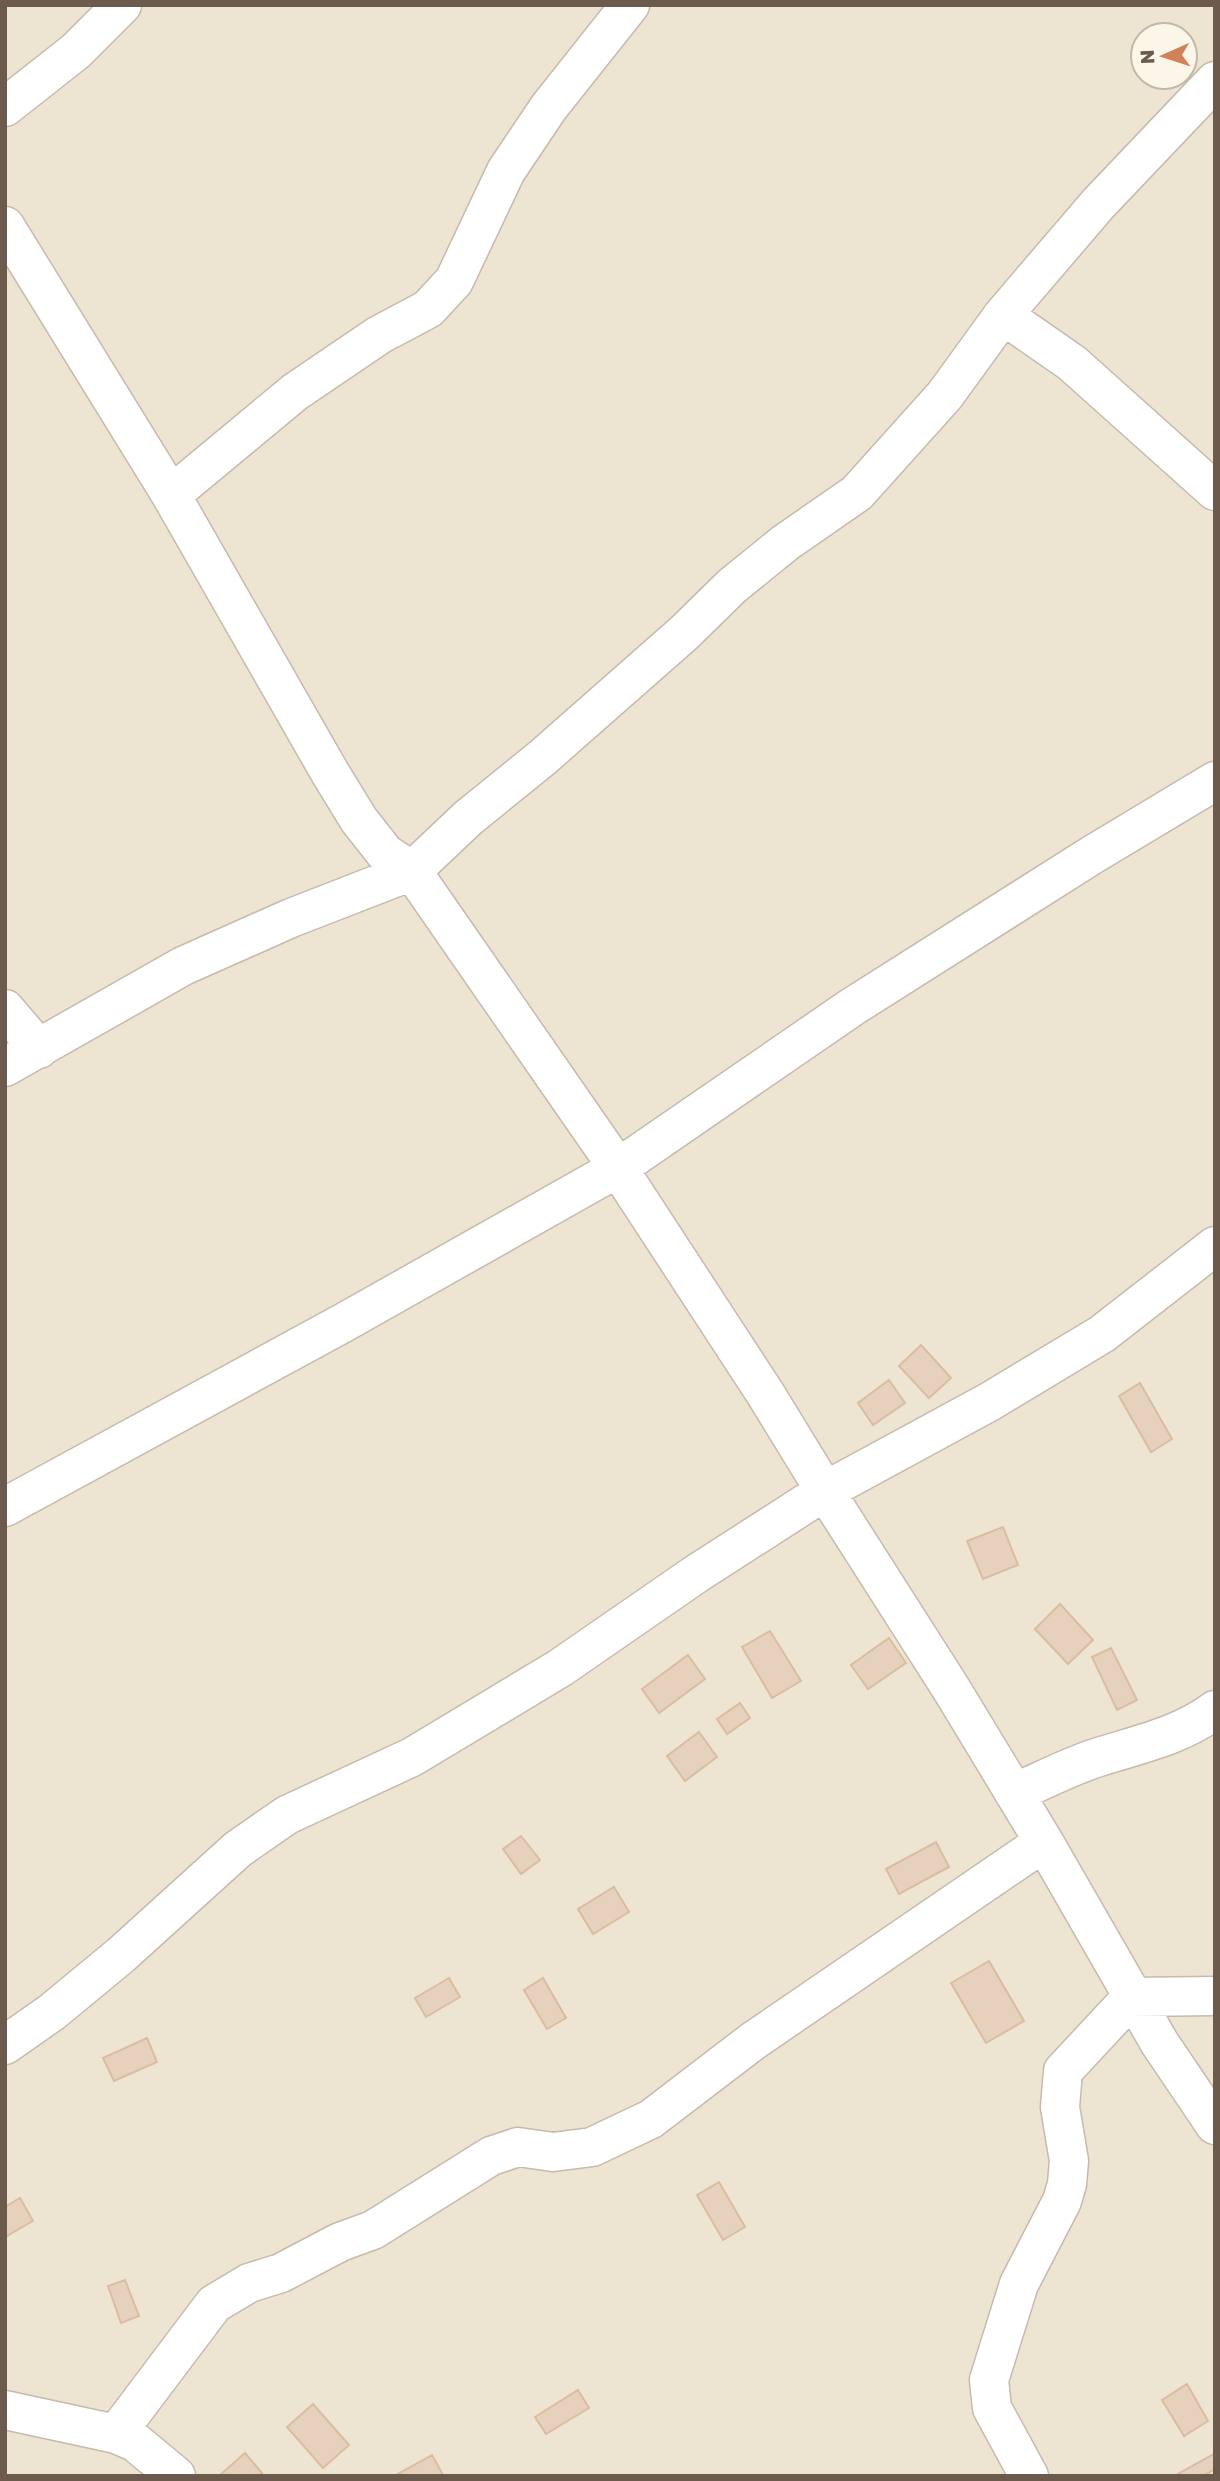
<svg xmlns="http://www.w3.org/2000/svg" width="1220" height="2481" font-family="'Golos Text',sans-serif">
<rect width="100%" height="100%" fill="#f8f2e2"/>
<path fill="#eee4d2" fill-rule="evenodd" d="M5 5H1215V2476H5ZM1143 35H1185V77H1143Z"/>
<path fill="#e6d2bc" stroke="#dabda1" stroke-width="2" d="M921 1345 951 1378 929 1398 899 1366Z
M889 1380 905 1403 873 1425 858 1403Z
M1140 1383 1172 1439 1151 1452 1119 1396Z
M1003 1527 1018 1565 983 1579 967 1541Z
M1060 1604 1093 1640 1068 1664 1035 1629Z
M770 1631 801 1681 772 1698 742 1647Z
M889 1638 906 1663 868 1689 851 1665Z
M1111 1648 1137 1700 1117 1710 1092 1657Z
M688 1655 705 1679 659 1713 642 1689Z
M740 1703 750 1718 727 1734 717 1719Z
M699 1732 717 1757 685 1781 667 1756Z
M521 1836 540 1860 521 1874 503 1849Z
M936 1842 949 1867 899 1894 886 1869Z
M614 1887 629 1912 593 1934 578 1909Z
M989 1961 1024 2021 986 2043 951 1983Z
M449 1978 460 1997 426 2017 415 1998Z
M543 1978 566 2018 547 2029 524 1990Z
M147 2038 157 2062 114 2081 103 2058Z
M719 2182 745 2227 723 2240 697 2195Z
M20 2198 33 2221 5 2237V2207Z
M125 2280 139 2316 121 2323 108 2286Z
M1187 2384 1208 2421 1184 2436 1162 2400Z
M578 2390 589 2408 546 2434 535 2417Z
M313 2404 349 2445 323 2468 287 2427Z
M245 2453 262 2473 259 2476H219Z
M1214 2454 1215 2469 1203 2476H1179L1178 2474Z
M432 2455 443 2475 399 2476 398 2474Z"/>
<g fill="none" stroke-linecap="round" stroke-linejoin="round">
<defs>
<path id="minor" d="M5 107 76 51 122 5
M5 226 171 495 329 771 359 820 385 853 412 871 618 1168 765 1393 825 1491 952 1690 1044 1842 1159 2042 1215 2125
M1003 315 1072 363 1215 491
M171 495 295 392 379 335 428 309 454 281 506 171 549 107 630 5
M5 1009 39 1049
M5 1067 183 966 291 918 412 871 468 818 542 758 684 633 732 586 785 543 857 493 945 395 1003 315 1098 204 1215 81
M5 1507 343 1323 618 1168 852 1007 1092 855 1215 781
M1014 1793C1042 1781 1070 1766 1099 1757 1140 1744 1180 1736 1215 1710
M5 2045 52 2012 121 1955 238 1849 287 1815 412 1757 560 1668 696 1574 825 1491 989 1402 1102 1334 1215 1246
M5 2410 116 2434 135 2442 176 2476
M116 2434 214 2304 249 2283 281 2273 340 2242 373 2230 491 2156 518 2147 553 2152 592 2147 651 2119 753 2041 1044 1842
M1029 2476 992 2408 989 2380 1019 2284 1062 2201 1067 2184 1069 2161 1060 2107 1063 2071 1132 1997 1215 1996"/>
</defs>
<use href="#minor" stroke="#c7baac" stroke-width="41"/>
<use href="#minor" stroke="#fff" stroke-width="38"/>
</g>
<rect width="1220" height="2481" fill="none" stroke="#6c5b4d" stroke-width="14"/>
<g transform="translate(1164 56) rotate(267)"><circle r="33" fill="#fcf6e8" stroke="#c2b8aa" stroke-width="2"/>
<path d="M0-5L12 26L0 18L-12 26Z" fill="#d18058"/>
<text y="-10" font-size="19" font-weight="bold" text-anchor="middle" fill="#6c5b4d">N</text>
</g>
</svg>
